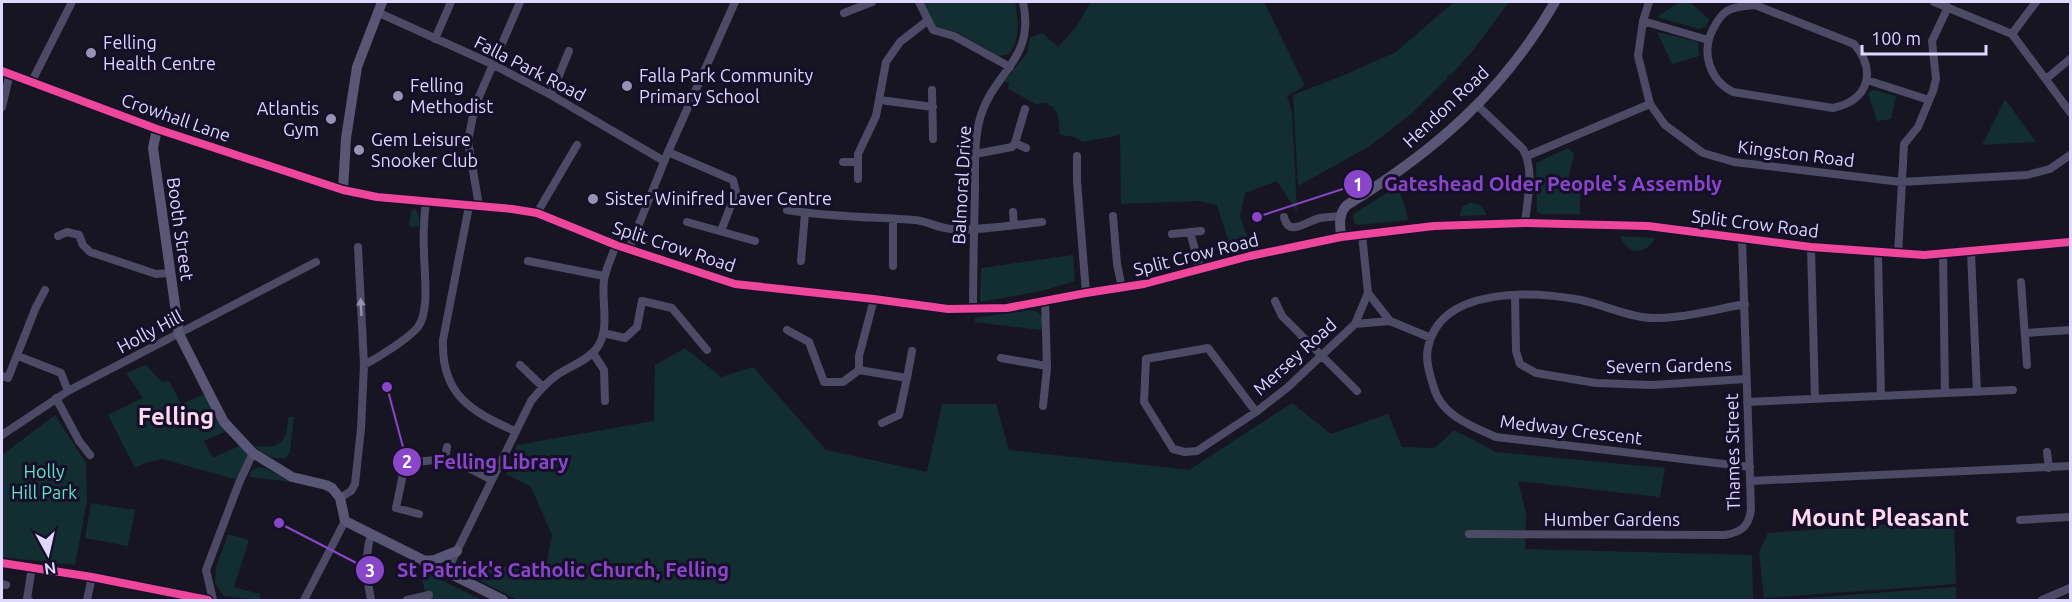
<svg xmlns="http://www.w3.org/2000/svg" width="2072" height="602" font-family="Ubuntu,sans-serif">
<rect width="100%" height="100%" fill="#181523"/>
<path fill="#132e31" d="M922 2H1015C1018 21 1021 37 1009 54L999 56 957 32 934 27Z
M1091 2H1264L1305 86 1287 96 1292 112 1297 212 1277 181 1245 193 1240 216 1248 239 1229 243 1217 205 1198 201 1121 204 1120 135 1083 142 1075 137 1060 135 1058 115 1053 107 1046 103 1036 104 1008 89 1009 82H1004L1027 53 1030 38 1042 33 1058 47 1076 27Z
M1454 2H1509L1475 48 1451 75 1449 74 1447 76 1448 78 1411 114 1370 146 1298 186 1293 95 1349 73 1396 52Z
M1679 2H1690L1710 20 1705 27 1699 29 1657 17Z
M1657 32 1695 41 1698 43 1699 56 1672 64Z
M1874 90 1896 96 1891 119 1877 121 1868 93Z
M2005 99 2036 142 1982 145Z
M1568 148 1574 154 1567 185 1580 188V214H1542L1537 212 1536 163Z
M1397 187 1404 203 1408 220 1358 225 1354 223 1353 214Z
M1470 203 1479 204 1484 209 1486 215 1460 216 1462 207Z
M415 208 419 216V227L409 226 411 212Z
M1620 236 1655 238C1645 256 1628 255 1620 236Z
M1073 255 1075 281 1042 291 980 302 981 268Z
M1031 310 1037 312 1043 316 1041 330 975 322V318Z
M685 348 721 377 753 367 826 450 927 472 942 404H996L1009 450 1189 470 1292 403 1331 434 1388 414 1402 447 1435 448 1454 430 1496 452 1665 468 1660 497 1518 481 1526 513 1525 549 1752 555 1753 600H518L460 571 547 562 552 535 531 487 506 474 517 445 654 421 655 365Z
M146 365 162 382 169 381 181 404 207 393 229 430 204 441 213 458 241 445 250 454 238 480 162 459 145 463 135 468 108 415 143 398 126 373Z
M55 415 86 463 87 501 75 565 2 557V455Z
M288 417H294L290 452 286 458C272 460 264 454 254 446 280 449 287 443 288 417Z
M259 467 265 468 291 482 250 477 251 471Z
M91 503 135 510 128 546 85 538Z
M1954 520 1956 584 1764 598 1759 552 1768 533Z
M228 534 249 540 234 587 260 594V600L224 596 215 584 216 568Z
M420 570 482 600H427Z
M1956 587V600H1780Z"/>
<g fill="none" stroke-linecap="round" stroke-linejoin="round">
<path stroke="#4c4a64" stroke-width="8" d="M919 2 933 30 954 36 1010 67
M1649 2 1643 21 1638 56 1650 104 1665 125 1703 153 1734 162 1901 182 2027 175 2050 169 2070 155
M1934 2 2012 34
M1755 5 1854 44C1877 71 1869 100 1833 108L1733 92C1709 80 1701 52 1713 29 1716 23 1721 15 1727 11 1735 6 1746 6 1755 5Z
M377 12 492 64 551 95 664 161
M844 13 872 2
M1643 21 1708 40
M2012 34 2070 112
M2012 34 2036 2
M435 39 451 2
M2046 79 2070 59
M1867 80 1929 100
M32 81 72 2
M932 90 933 139
M551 95 569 51
M880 100 933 107
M1477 105 1523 149C1535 171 1527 200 1525 223
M2 107 10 73
M1015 143 1026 148
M668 152 733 180 736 192 721 231
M975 154 1012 147 1015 143 1025 109
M1077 156V181L1086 293
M1527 156 1650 104
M843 162H858
M858 179V154L876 116 886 62 900 42 927 21
M469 206 443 340C441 394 470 411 515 431
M479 206 468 141 475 106 520 2
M787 210C830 217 872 217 915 220 927 221 938 228 951 229 981 231 1012 225 1042 222
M1013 212 1014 225
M537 213 577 145
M1113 216 1117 264 1122 288
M1284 217C1289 238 1306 221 1320 218 1326 217 1333 217 1340 216
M687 222 755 241
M1190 232 1200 268
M1172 234 1201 231
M58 236 67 232 79 235 83 245 90 252 156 274 169 273
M1811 247 1815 399
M629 249 668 152 735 2
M1971 252 1977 392
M1878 253 1881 396
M1943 254 1945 393
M1898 255 1904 144 1918 127 1933 91 1936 79 1932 41 1948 7
M528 261 604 276
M801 261 805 213
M893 266V220
M2021 282 2027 365
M1368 293 1390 321
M1515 296 1516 351 1520 364 1536 373 1596 383 1652 385 1746 379
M874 299 859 356V370L907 378 899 415 882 423
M1275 301 1282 316 1357 391
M1745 304C1716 309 1670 322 1642 317 1621 314 1601 304 1581 300 1533 291 1440 286 1428 348 1425 360 1430 376 1434 388 1441 415 1473 427 1496 437L1750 467
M973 310C973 270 974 230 975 191 975 168 974 144 979 122 991 72 1036 62 1023 2
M1355 324 1390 321 1431 338
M787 330 809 342 824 382H843L859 370
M603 333 625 338 637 327 642 301 672 308 707 350
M2025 333 2070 330
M593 353 604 370 605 401
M18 356 61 373 68 391
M1001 358 1047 366
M364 365C379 357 408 339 418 327 430 311 424 271 424 252 423 235 424 218 426 201
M520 365 543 387
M2 376 8 378 36 307 45 290
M907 378 912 351
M56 398 79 441 90 455
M1747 402 2013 390
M1043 406 1047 368 1045 301
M1256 412 1208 348 1146 359 1144 402 1173 449 1185 452 1197 451 1256 412 1288 387 1355 324 1368 293 1362 234
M2 435 68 391 316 262
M2047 452 2049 468
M445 459 447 447
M1750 481 2070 466
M340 498 351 491 355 484 361 429 364 365 358 247
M419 514 396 508 403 474 416 462 445 459 455 461 492 480
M2020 520 2070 517
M1469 534 1725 535C1742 532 1749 526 1751 509L1742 239
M446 573 531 401C539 391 547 382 557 375 570 366 587 361 596 349 611 331 601 302 604 280 606 268 612 256 616 245
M2 584 6 585
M29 600 27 599 32 567
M87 600 92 577
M213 600 206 570 239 483 253 453
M304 600 345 521
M371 600C367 578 364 557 371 535
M407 600 429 595
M2042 600 2070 588"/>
<path stroke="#5a5676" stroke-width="10" d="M2 71 157 129 343 190 377 197 512 209 537 213 616 245 735 284 874 299 948 309 1007 308 1086 293 1144 284 1250 256 1341 237 1434 226 1525 223 1648 226 1811 247 1924 255 2070 242
M157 129 153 148 179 334 214 403 224 422 253 453 292 477 326 485 332 488 340 498 345 521 503 600
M343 190 346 138 357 67 382 2
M1341 237C1340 225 1338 214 1347 205 1435 151 1503 92 1555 2
M423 561 435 560 457 551
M2 563 92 577 208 600"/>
<defs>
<path id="cycleway" d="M2 71 157 129 343 190 377 197 512 209 537 213 616 245 735 284 874 299 948 309 1007 308 1086 293 1144 284 1250 256 1341 237 1434 226 1525 223 1648 226 1811 247 1924 255 2070 242
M2 563 92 577 208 600"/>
</defs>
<use href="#cycleway" stroke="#150f29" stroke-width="11"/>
<use href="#cycleway" stroke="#ed469a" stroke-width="8"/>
</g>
<defs><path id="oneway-solid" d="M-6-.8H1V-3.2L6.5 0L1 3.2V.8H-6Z" transform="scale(1.5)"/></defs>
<use fill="#9590b2" href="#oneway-solid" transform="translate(361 307) rotate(-93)"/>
<g fill="#9993b2" stroke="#150f29" stroke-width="2">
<circle cx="91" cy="53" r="6"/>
<circle cx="627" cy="86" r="6"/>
<circle cx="398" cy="96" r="6"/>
<circle cx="331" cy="119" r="6"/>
<circle cx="359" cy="150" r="6"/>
<circle cx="593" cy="199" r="6"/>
</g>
<g text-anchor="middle" stroke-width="6" stroke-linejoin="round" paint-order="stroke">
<g font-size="18" fill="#ded7ff" stroke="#150f29" text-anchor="start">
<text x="103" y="49">Felling<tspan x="103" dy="21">Health Centre</tspan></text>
<text x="639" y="82">Falla Park Community<tspan x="639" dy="21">Primary School</tspan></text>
<text x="410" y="92">Felling<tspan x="410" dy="21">Methodist</tspan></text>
<text x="319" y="115" text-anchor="end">Atlantis<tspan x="319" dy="21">Gym</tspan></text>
<text x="371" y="146">Gem Leisure<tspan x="371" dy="21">Snooker Club</tspan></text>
<text x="605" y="205">Sister Winifred Laver Centre</text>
</g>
<g font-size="18" fill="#ded7ff" stroke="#150f29">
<text transform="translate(530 69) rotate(27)" y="6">Falla Park Road</text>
<text transform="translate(1446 107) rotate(-43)" y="6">Hendon Road</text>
<text transform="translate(176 118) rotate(19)" y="6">Crowhall Lane</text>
<text transform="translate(1796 154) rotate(7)" y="6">Kingston Road</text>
<text transform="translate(962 185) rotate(-87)" y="6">Balmoral Drive</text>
<text transform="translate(1755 224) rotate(7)" y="6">Split Crow Road</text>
<text transform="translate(180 229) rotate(82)" y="6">Booth Street</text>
<text transform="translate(674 247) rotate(18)" y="6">Split Crow Road</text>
<text transform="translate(1196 255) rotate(-14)" y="6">Split Crow Road</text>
<text transform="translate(150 332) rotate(-28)" y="6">Holly Hill</text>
<text transform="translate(1295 357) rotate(-42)" y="6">Mersey Road</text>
<text transform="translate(1669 366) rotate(-1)" y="6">Severn Gardens</text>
<text transform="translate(1571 430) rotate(7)" y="6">Medway Crescent</text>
<text transform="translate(1733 452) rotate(-91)" y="6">Thames Street</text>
<text x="1612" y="526">Humber Gardens</text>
</g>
<g font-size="18" fill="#5fe3c9" stroke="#150f29">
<text x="44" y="478">Holly<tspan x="44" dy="21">Hill Park</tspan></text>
</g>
<g font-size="24" font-weight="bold" fill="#ffd9ef" stroke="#150f29">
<text x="176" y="425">Felling</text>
<text x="1880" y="526">Mount Pleasant</text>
</g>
</g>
<path fill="none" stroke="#8a46c9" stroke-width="2" d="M1257 217L1358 184M387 387L407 462M279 523L370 570"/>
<g fill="#8a46c9" stroke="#150f29" stroke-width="2">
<circle cx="1257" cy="217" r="6"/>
<circle cx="387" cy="387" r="6"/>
<circle cx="279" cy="523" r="6"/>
<circle cx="1358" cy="184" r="15"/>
<circle cx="407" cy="462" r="15"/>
<circle cx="370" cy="570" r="15"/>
</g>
<g font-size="18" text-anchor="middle" font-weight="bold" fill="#fff">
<text x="1358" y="191">1</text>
<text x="407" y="468">2</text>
<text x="370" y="577">3</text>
</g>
<g font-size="20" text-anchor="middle" font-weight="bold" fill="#8a46c9" stroke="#150f29" stroke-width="6" stroke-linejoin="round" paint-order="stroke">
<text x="1553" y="191">Gateshead Older People's Assembly</text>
<text x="501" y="469">Felling Library</text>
<text x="563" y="577">St Patrick's Catholic Church, Felling</text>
</g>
<rect width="2072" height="602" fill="none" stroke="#ded7ff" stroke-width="6"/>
<g transform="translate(48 554) rotate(172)" stroke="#150f29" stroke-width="4.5" paint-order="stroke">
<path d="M0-4.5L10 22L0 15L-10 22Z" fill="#ded7ff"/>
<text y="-9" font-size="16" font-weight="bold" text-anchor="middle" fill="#ded7ff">N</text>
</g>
<path d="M1862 45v9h124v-9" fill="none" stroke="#ded7ff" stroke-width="3"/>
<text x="1871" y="45" font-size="18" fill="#ded7ff" stroke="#150f29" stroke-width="4.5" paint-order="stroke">100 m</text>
</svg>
